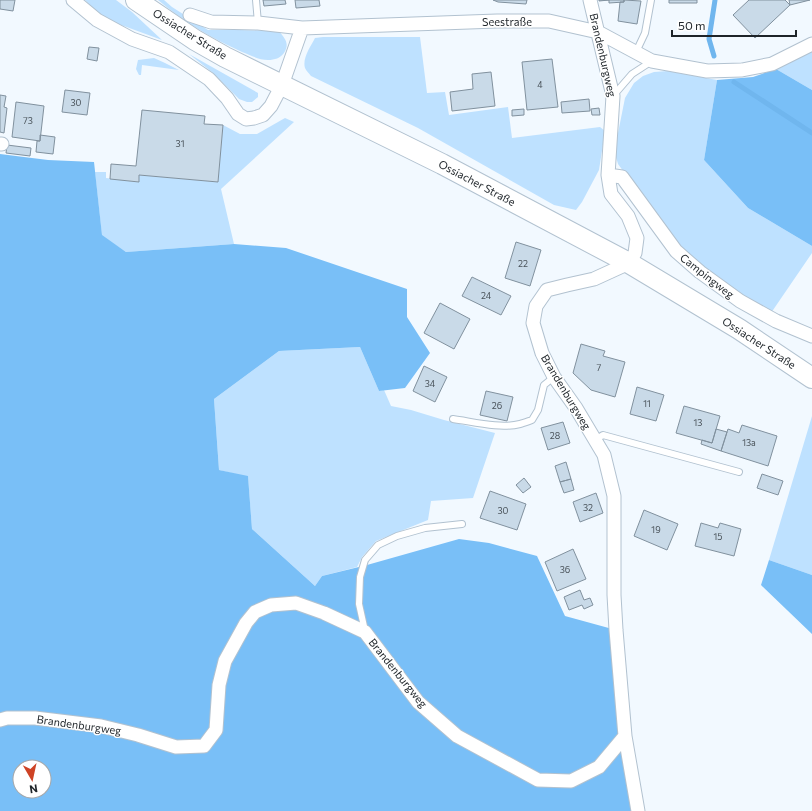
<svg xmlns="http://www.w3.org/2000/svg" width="812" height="811" font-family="Commissioner,sans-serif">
<rect width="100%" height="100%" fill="#f2f9ff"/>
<path fill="#bee1ff" d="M85 0H116L132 12 162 40 113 22 96 11Z
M158 0H164L172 7 208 30H240L279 31C285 39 290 43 284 53 280 58 275 60 268 60 259 60 250 55 242 52 211 38 183 21 158 0Z
M323 37H420L427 93 445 92 449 115 508 107 512 138 600 127 605 131 599 170 582 202 576 210 554 205 418 128 311 76C309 73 306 71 305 68 302 58 311 46 315 38Z
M812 51V90L776 69Z
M189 54 258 93V97L252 102H247L239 99 213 73Z
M154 58 165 63 179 70 142 65 141 75H139L136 69 138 60Z
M668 71 717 80 704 160 748 208 812 246V253L771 313 726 286 689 256 662 224 618 164 615 154 616 143 625 98 634 83 643 76 654 72Z
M285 118 294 122 221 189 234 244 126 252 102 236 95 172H106V178L138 182 139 175 218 182 223 125 240 134H257Z
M360 347 379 391 384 390 391 406 411 410 444 420 495 433 473 498 431 501 428 520 376 541 362 557 357 567 322 576 315 586 252 529 248 477 219 470 214 399 279 351Z
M812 416V575L769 560Z"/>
<path fill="#79bff7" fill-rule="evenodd" d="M776 69 812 90V246L748 208 704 160 717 80 753 77Z
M0 154 48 160 94 162 102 235 126 252 234 244 286 248 407 289V317L430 353 405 388 379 391 360 347 279 351 214 399 219 470 248 476 252 529 315 586 322 576 367 565 459 539 489 543 537 556 565 616 616 630 633 773 644 811H0ZM20 767H44V791H20Z
M769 560 812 575V634L761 585Z"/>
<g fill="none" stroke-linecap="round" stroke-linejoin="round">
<path stroke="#70b6ee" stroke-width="5" d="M714 56 709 39 715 0
M734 82 812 133"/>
</g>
<path fill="#c9dae8" stroke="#81919e" d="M0 0H15L13 11 0 9Z
M263 0H285L286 4 264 6Z
M295 0H319L320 6 296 8Z
M493 0H527L526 4 498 2Z
M599 0H624V2L609 3V0L599 1Z
M624 0 641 1 637 24 618 21 620 2H624Z
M669 0H697V3H669Z
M749 0H785L790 5 755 38 733 15Z
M789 0H810L790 5Z
M89 47 99 48 97 61 87 59Z
M552 59 558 107 527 110 522 62Z
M491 72 495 106 452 111 450 92 473 89 472 74Z
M65 90 90 93 87 115 62 112Z
M0 95 6 96 4 107 7 108 4 133 0 132Z
M589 99 590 111 562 113 561 102Z
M16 102 44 106 40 141 12 137Z
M599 108 600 115H592L591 109Z
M524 109V115L512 116V110Z
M142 110 205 116 204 124 223 125 218 182 139 175V182L110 179 111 164 136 166Z
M40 135 55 137 53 154 36 152 37 141H40Z
M7 145 31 148 30 156 6 153Z
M516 242 541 250 530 286 505 278Z
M472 277 511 296 501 315 462 296Z
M440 303 470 319 454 349 424 333Z
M581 344 605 351 603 356 625 362 615 397 591 390 573 373Z
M424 366 447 377 435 402 413 391Z
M637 387 664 395 656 421 630 414Z
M486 391 513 397 507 421 480 415Z
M684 406 720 416 712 443 676 433Z
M563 422 570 443 548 450 541 428Z
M742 425 777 436 768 466 721 451 728 429 739 433Z
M716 429 727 432 721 451 701 444 702 440 712 443Z
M566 462 571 479 560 482 555 466Z
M762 474 783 481 778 495 757 488Z
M524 478 531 487 523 493 516 485Z
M571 479 574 490 564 493 560 482Z
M490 491 526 504 517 530 480 518Z
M596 493 603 513 580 522 573 502Z
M644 510 678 524 667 550 634 536Z
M701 523 718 528 720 523 741 529 734 556 695 546Z
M573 549 586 579 557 591 545 562Z
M580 590 584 600 590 598 593 605 584 609 582 605 569 610 564 597Z"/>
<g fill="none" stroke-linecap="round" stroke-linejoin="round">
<defs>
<path id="service" d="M256 0 258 23
M636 52 645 33 651 0
M613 96 632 74 652 61
M453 419C474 422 500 429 520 424 524 423 529 421 532 420L538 410 544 385 554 377
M595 440 603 435 739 472
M365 631 359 604 360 577 365 560 378 545 397 536 425 528 462 524"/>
<path id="minor" d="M73 0 97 20 132 39 169 52 209 79 227 98 238 114 246 119 254 118 263 115 271 106 282 85 302 28
M590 0 613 96 608 175 611 194 628 216 637 238 635 253 629 263 594 279 567 285 547 290 536 306 533 323 542 353 554 377 576 408 604 455 614 496V595L616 630 625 736 638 811
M190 15 211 22 258 23 302 28 497 21H549L598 32 652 61 707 71 742 70 772 64 812 44
M0 144H2
M608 175 622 177 676 251 700 272 740 301 776 321 812 336
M0 720 7 718H35L101 726 138 735 176 747 204 746 216 730 219 685 225 661 246 623 255 612 271 605 296 603 324 613 365 632 418 702 457 736 538 780 571 781 599 767 625 736"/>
<path id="primary" d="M136 0 195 40 225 57 442 164 629 263 739 329 812 378"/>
</defs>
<use href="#service" stroke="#b2c2d0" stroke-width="8"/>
<use href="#minor" stroke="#b2c2d0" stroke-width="15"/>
<use href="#primary" stroke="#b2c2d0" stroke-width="22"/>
<use href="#service" stroke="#fff" stroke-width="6"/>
<use href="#minor" stroke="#fff" stroke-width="13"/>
<use href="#primary" stroke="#fff" stroke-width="20"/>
</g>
<g text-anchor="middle" stroke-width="3" stroke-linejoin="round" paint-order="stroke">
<g font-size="9" fill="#495259">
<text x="540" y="88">4</text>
<text x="76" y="106">30</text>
<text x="28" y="124">73</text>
<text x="180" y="147">31</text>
<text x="523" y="267">22</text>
<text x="486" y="299">24</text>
<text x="599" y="371">7</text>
<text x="430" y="387">34</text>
<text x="647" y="407">11</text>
<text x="497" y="409">26</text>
<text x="698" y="426">13</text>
<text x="555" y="439">28</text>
<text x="749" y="446">13a</text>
<text x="588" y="511">32</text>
<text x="503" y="514">30</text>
<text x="656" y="533">19</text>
<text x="718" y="540">15</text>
<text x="565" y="573">36</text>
</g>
<g font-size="11" fill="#1e2429" stroke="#fff">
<text x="507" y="26">Seestraße</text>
<text transform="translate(190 34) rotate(32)" y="4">Ossiacher Straße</text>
<text transform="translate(603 55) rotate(77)" y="4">Brandenburgweg</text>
<text transform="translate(477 183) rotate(28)" y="4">Ossiacher Straße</text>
<text transform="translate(707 276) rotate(38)" y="4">Campingweg</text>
<text transform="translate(759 343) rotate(33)" y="4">Ossiacher Straße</text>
<text transform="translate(566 392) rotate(59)" y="4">Brandenburgweg</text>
<text transform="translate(398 673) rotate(51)" y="4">Brandenburgweg</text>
<text transform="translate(79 725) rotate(8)" y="4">Brandenburgweg</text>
</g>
</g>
<g transform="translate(32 779) rotate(171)"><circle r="19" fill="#ffffff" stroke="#a5a7a9"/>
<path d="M0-3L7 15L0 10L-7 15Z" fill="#ce4325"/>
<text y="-6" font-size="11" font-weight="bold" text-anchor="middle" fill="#1e2429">N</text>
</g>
<path d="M672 30v6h124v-6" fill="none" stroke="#1e2429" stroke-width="2"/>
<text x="678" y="30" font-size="12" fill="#1e2429" stroke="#ffffff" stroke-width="3" paint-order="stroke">50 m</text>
</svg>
